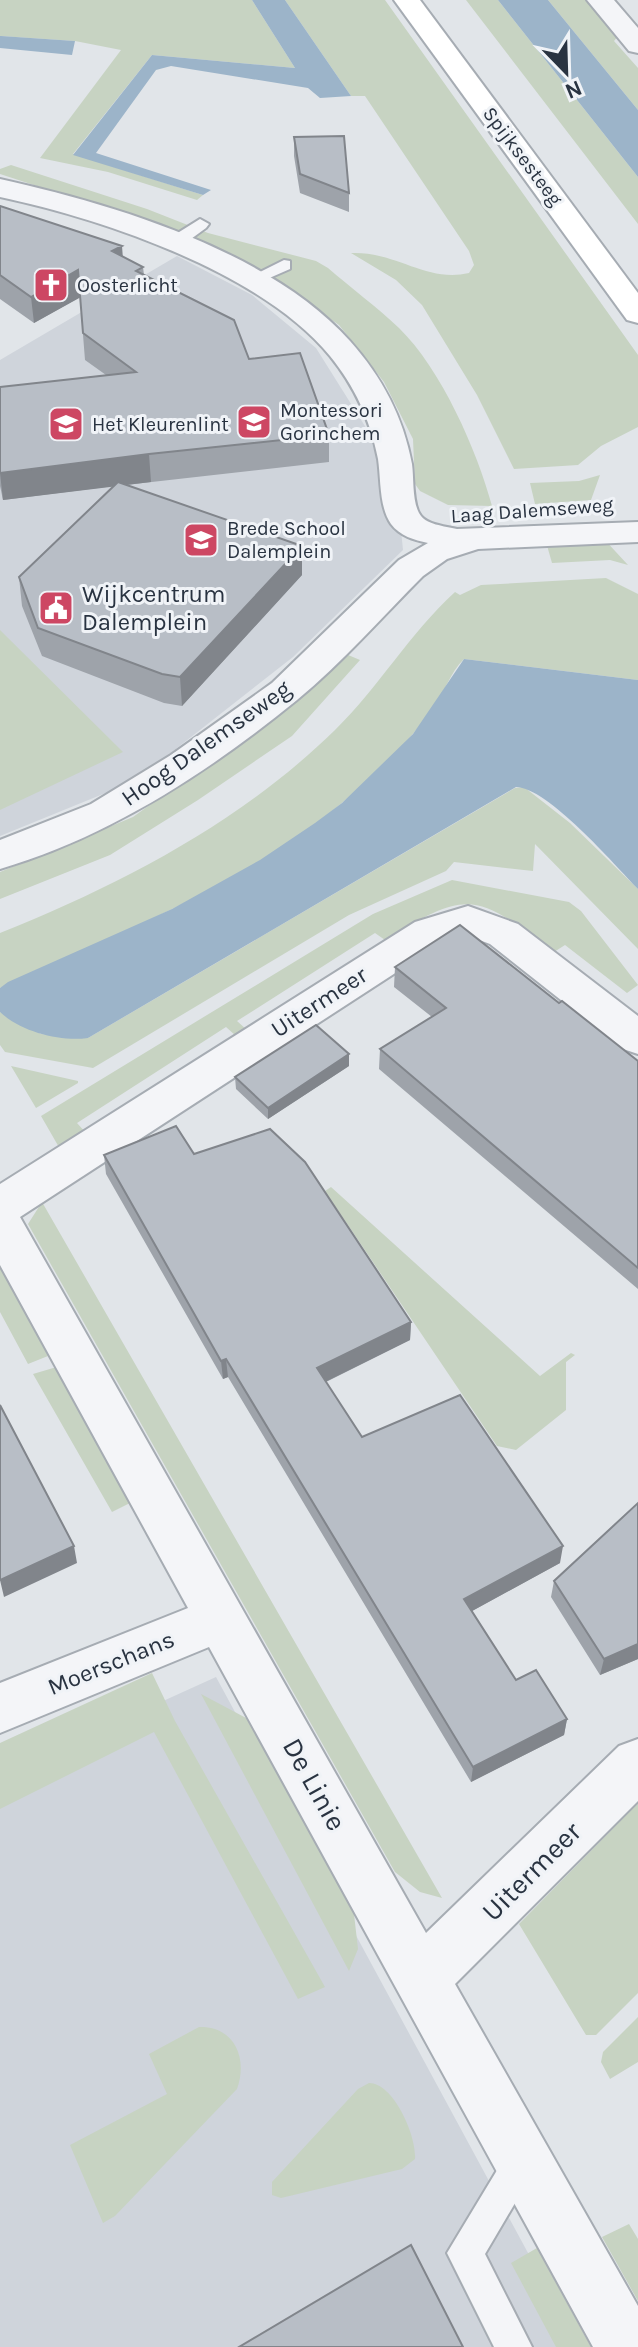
<svg xmlns="http://www.w3.org/2000/svg" width="638" height="2347" font-family="Karla,sans-serif">
<rect width="100%" height="100%" fill="#e1e5e9"/>
<path fill="#cfd4db" d="M177 256 252 295 316 348 368 431 401 530 403 550 293 657 135 781 0 836V360Z
M216 1677 579 2347H0V1775Z"/>
<path fill="#c7d3c2" d="M0 0H252L295 68 152 55 73 154 203 195 197 200 108 172 40 158 121 50 75 41 0 36Z
M285 0H385L638 355V427L601 446 578 465 514 469 477 395 422 305 396 280 351 253C396 251 426 283 469 273L474 265 469 251 365 96H351Z
M466 0H498L638 177V224Z
M548 0H589L619 35 614 41 638 68V110Z
M11 165 147 209 208 233 316 261 328 268C351 288 377 307 399 328 441 369 477 450 492 506L448 505 420 491 415 484 413 439 384 382 339 325 281 284 169 229 0 174V169Z
M600 475 591 500 535 504 530 483 579 481Z
M603 538 628 565 610 560 552 563 546 542Z
M606 578 638 594V680L464 659C450 672 444 694 432 710 407 744 375 775 343 802 243 886 117 934 0 988V933C122 884 241 822 335 730 379 687 409 634 455 592L460 595 481 585Z
M0 630 123 752 0 810Z
M341 652 360 660 292 736 198 800 110 855 0 899V872L133 817 254 730Z
M524 787 570 823 638 889V949L535 844 533 871 454 862 446 871 349 915 93 1068 5 1052 0 1045V1012L41 1034 88 1038 515 788Z
M452 880 569 902 581 911 638 985 627 993 565 945 554 952C476 893 469 888 385 940L375 933 237 1021 247 1030 236 1036 226 1027 77 1123 86 1133 60 1149 41 1116 373 914Z
M11 1066 78 1081V1083L36 1108Z
M331 1187 540 1376 571 1353 575 1355 566 1362V1410L516 1450 497 1446 325 1191Z
M42 1202 442 1898 420 1892 395 1872 28 1224Z
M0 1262 48 1356 28 1364 0 1312Z
M60 1366 130 1503 112 1512 33 1374Z
M152 1673 175 1721 325 1987 298 1999 154 1732 0 1809V1743Z
M201 1694 248 1719 354 1914 358 1949 349 1971Z
M638 1803V1993L596 2035H586L519 1924Z
M638 2017V2062L610 2079 601 2062 603 2052Z
M199 2027C235 2026 248 2059 237 2089L115 2216 103 2223 70 2145 167 2094 149 2054Z
M369 2083C394 2083 417 2137 415 2159L402 2169 281 2198 272 2195V2182L358 2089Z
M629 2224 638 2239V2301L602 2237Z
M537 2248 591 2347H556L511 2263Z"/>
<path fill="#9cb4c9" d="M252 0H285L351 96 320 98 308 88 171 66 156 70 96 153 211 190 203 195 73 155 152 55 295 68Z
M498 0H548L638 110V177Z
M0 36H1L75 41 72 55 0 48Z
M464 659 638 680V889C615 865 547 787 516 787L88 1038C61 1042 21 1032 0 1012V988L8 982 172 909 260 860 315 823 342 803 413 734Z"/>
<g fill="none" stroke-linecap="round" stroke-linejoin="round">
<defs>
<path id="lane" d="M200 219 209 224 206 228 180 247H168V239Z
M284 260 290 261V269L251 286 242 281Z
M523 2141 535 2147 541 2159 485 2254 532 2347H494L447 2253 511 2147Z"/>
<path id="street" d="M587 0H614L638 28V53L629 51Z
M0 179C113 204 270 251 350 341 382 377 403 416 412 464 414 478 412 500 419 513 425 525 445 526 457 529L638 522V542L478 549 447 559 423 576C382 617 342 663 297 700 209 772 109 837 0 869V840L91 804 171 755 272 683 399 560 428 543C414 540 400 536 391 524 379 507 381 479 378 459 370 419 355 387 330 356 261 272 103 219 0 197Z
M468 906 518 924 638 1016V1054L623 1049 490 944 466 935 443 942 20 1217 426 1933 619 1746 638 1739V1801L455 1984 638 2306V2347H593L209 1647 0 1733V1683L188 1608 0 1265V1184L415 922Z"/>
<path id="secondary" d="M394 0H420L638 293V323L627 320Z"/>
</defs>
<use href="#lane" stroke="#a6acb3" stroke-width="4"/>
<use href="#street" stroke="#a6acb3" stroke-width="4"/>
<use href="#secondary" stroke="#a6acb3" stroke-width="4"/>
<use href="#lane" fill="#f4f5f8" fill-rule="evenodd"/>
<use href="#street" fill="#f4f5f8" fill-rule="evenodd"/>
<use href="#secondary" fill="#fff" fill-rule="evenodd"/>
</g>
<path fill="#9ea3aa" d="M294 137 349 193V212L300 193 294 156Z
M0 206 122 246V257L143 267 144 275 249 359 329 435V462L125 485 302 546V575L182 706 164 703 42 656 22 606 19 577 114 486 3 500 0 486V387L106 375 85 360 80 297 34 323 0 299Z
M395 967 559 1003 638 1061V1289L379 1069 380 1049 432 1017 394 987Z
M349 1066 268 1119 236 1089 235 1077Z
M194 1154 411 1322 410 1340 326 1382 362 1437 560 1563 472 1611 516 1680 567 1719 564 1735 471 1782 228 1377 223 1379 106 1174 104 1155Z
M638 1503V1659L600 1675 551 1597 554 1581Z"/>
<path fill="#81858b" d="M122 246 124 272 112 251Z
M78 270 81 297 34 323 31 297Z
M149 454 151 482 3 500 0 473Z
M302 546V575L182 706 180 677Z
M349 1054V1066L268 1119V1108Z
M411 1322 410 1340 317 1386V1368Z
M226 1359 228 1377 223 1379 221 1361Z
M74 1546 77 1563 4 1597 0 1580Z
M563 1546 560 1563 463 1616 464 1599Z
M638 1644V1659L600 1675 604 1659Z
M567 1719 564 1735 471 1782 473 1767Z"/>
<path fill="#b8bec6" stroke="#81858b" stroke-width="2" d="M344 136 349 193 300 174 294 137Z
M0 206 122 246 112 251 143 267 136 271 234 320 249 359 300 353 329 435 149 454 0 473V387L136 372 83 333 78 270 31 297 0 275Z
M118 482 302 546 180 677 162 674 38 628 19 577Z
M460 925 559 1003 562 1001 638 1061V1268L380 1049 446 1008 395 967Z
M316 1025 349 1054 268 1108 235 1077Z
M176 1126 194 1154 270 1129 305 1162 411 1322 317 1368 362 1437 460 1395 563 1546 464 1599 516 1680 536 1670 567 1719 473 1767 226 1359 221 1361 104 1155Z
M0 1405 74 1546 0 1580Z
M638 1503V1644L604 1659 554 1581Z
M411 2245 463 2347H239Z"/>
<defs>
<symbol id="church-square" viewBox="-11 -11 22 22"><rect x="-9" y="-9" width="18" height="18" rx="4" fill="#cd4763" stroke="#f0f3f7"/><path d="M-1.2-6h2.4v3.5h3.3v2.4h-3.3V6h-2.4V-.1h-3.3v-2.4h3.3Z" fill="#fff"/></symbol>
<symbol id="school-square" viewBox="-11 -11 22 22"><rect x="-9" y="-9" width="18" height="18" rx="4" fill="#cd4763" stroke="#f0f3f7"/><path d="M0-5L7-2L0 1L-7-2ZM-4 1L0 2.5L4 1V4Q0 6-4 4Z" fill="#fff"/></symbol>
<symbol id="civic-square" viewBox="-11 -11 22 22"><rect x="-9" y="-9" width="18" height="18" rx="4" fill="#cd4763" stroke="#f0f3f7"/><path d="M-.6-6.5H3V-4.5H.6V-3L4-1V1h2V6H-6V1h2V-1L-.6-3ZM-1.2 2.5V6h2.4V2.5Z" fill="#fff"/></symbol>
</defs>
<g fill-rule="evenodd">
<use href="#church-square" x="31" y="265" width="40" height="40"/>
<use href="#school-square" x="234" y="402" width="40" height="40"/>
<use href="#school-square" x="46" y="404" width="40" height="40"/>
<use href="#school-square" x="181" y="520" width="40" height="40"/>
<use href="#civic-square" x="36" y="588" width="40" height="40"/>
</g>
<g text-anchor="middle" stroke-width="6" stroke-linejoin="round" paint-order="stroke">
<g font-size="20" fill="#293341" stroke="#f0f3f7">
<text transform="translate(523 156) rotate(53)" y="7">Spijksesteeg</text>
<text transform="translate(532 510) rotate(-4)" y="7">Laag Dalemseweg</text>
</g>
<g font-size="20" fill="#293341" stroke="#f0f3f7" text-anchor="start">
<text x="77" y="292">Oosterlicht</text>
<text x="280" y="417">Montessori<tspan x="280" dy="23">Gorinchem</tspan></text>
<text x="92" y="431">Het Kleurenlint</text>
<text x="227" y="535">Brede School<tspan x="227" dy="23">Dalemplein</tspan></text>
</g>
<g font-size="24" fill="#293341" stroke="#f0f3f7" text-anchor="start">
<text x="82" y="602">Wijkcentrum<tspan x="82" dy="28">Dalemplein</tspan></text>
</g>
<g font-size="24" fill="#293341" stroke="#f0f3f7">
<text transform="translate(206 743) rotate(-35)" y="8">Hoog Dalemseweg</text>
<text transform="translate(319 1002) rotate(-33)" y="8">Uitermeer</text>
<text transform="translate(111 1663) rotate(-22)" y="8">Moerschans</text>
</g>
<g font-size="28" fill="#293341" stroke="#f0f3f7">
<text transform="translate(315 1784) rotate(61)" y="10">De Linie</text>
<text transform="translate(531 1871) rotate(-45)" y="10">Uitermeer</text>
</g>
</g>
<g transform="translate(566 72) rotate(157)" stroke="#f0f3f7" stroke-width="6" paint-order="stroke">
<path d="M0-6L14 30L0 20L-14 30Z" fill="#293341"/>
<text y="-12" font-size="22" font-weight="bold" text-anchor="middle" fill="#293341">N</text>
</g>
</svg>
